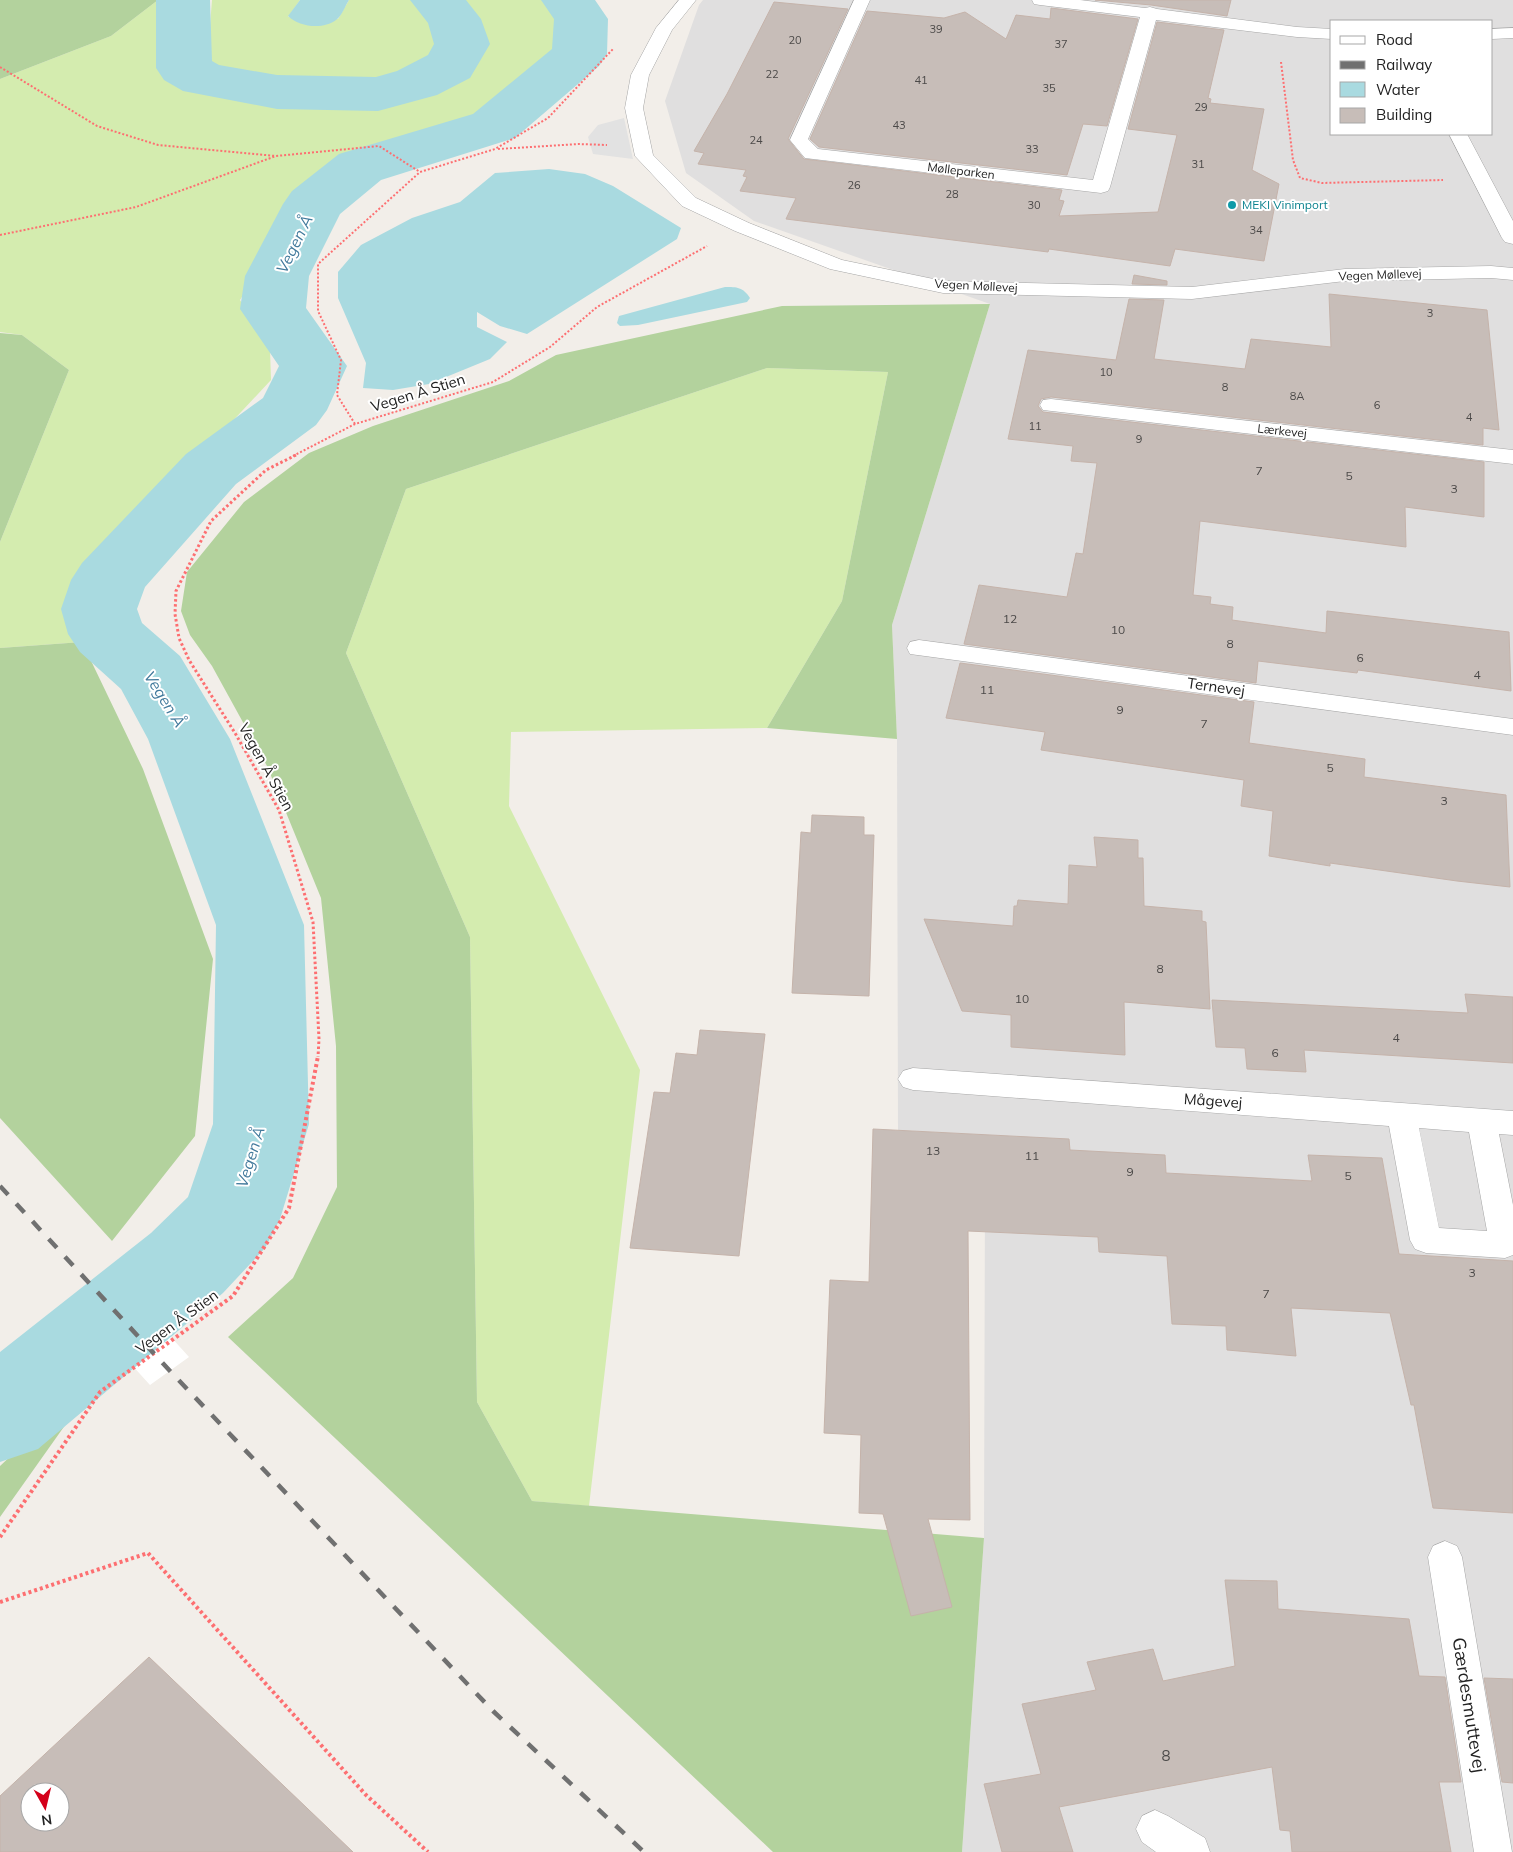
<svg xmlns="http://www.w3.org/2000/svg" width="1513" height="1852" font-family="Mulish,sans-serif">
<rect width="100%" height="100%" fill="#f2eee9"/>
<path fill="#e0dfdf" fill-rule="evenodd" d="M703 0H1513V1852H962L984 1538 985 1186 970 1134 898 1130 897 739 892 625 990 304 754 221 686 173 665 101 699 5ZM1332 21H1492V134H1332Z"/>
<path fill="#d4ecaf" d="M158 0H170L161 56 169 76 186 85 324 103 385 99 447 78 477 56V36L461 0H551L562 13 561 52 488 117 350 157 321 172 240 300 270 349 271 380 81 583 72 604 82 642 0 648V542L69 370 22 335 0 332V79L111 36Z
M212 0H300L288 17 338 19 349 0H417L429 7 443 26 450 50 441 62 397 83 373 85H304L220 70 207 64Z
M767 368 888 372 842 601 767 728 511 732 509 806 640 1070 589 1506 532 1501 477 1402 470 937 346 653 406 489Z"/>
<path fill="#b3d29d" d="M0 0H158L111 36 0 79Z
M990 304 892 625 897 739 767 728 842 601 888 372 767 368 406 489 346 653 470 937 477 1402 532 1501 984 1538 962 1852H773L228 1337 293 1278 337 1187 336 1046 321 898 267 766 212 666 190 635 181 611 187 572 244 502 309 453 373 426 509 381 556 355 782 306Z
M0 333 22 335 69 370 0 542Z
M82 642 143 769 213 959 195 1136 112 1241 0 1118V648Z
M107 1366 0 1517V1466Z"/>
<path fill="#e2e2e2" d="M624 118 633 159 593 154 588 137 598 125Z"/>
<path fill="#a9dae0" d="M300 0H349C345 6 342 16 336 20 323 30 299 27 288 16Z
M549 169 585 174 613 186 681 228 677 239 527 334 500 326 477 312V327L507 342 490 359 429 384 393 390 363 388 366 363 338 298V272L361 245 412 218 460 202 495 173Z
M725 287C737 287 743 287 750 298L747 302 638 325 620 326 617 323 619 316Z"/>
<path fill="#fff" d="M389 146 412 160 401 165 379 150Z
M112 1272 189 1357 150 1385 72 1299Z"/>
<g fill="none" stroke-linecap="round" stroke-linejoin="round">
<path fill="#a9dae0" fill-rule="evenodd" d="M563 0H593V5L597 19 592 26 581 28 570 26C565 18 561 9 563 0Z"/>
<path fill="#a9dae0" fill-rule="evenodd" d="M156 0H210L212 61 219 65 277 75 376 77 397 71 428 55 434 44 428 23 410 0H466L481 19 490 44 470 78 437 95 378 111 277 109 183 91 164 80 156 68Z
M541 0H595L608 19 607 54 599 66 515 138 381 180 340 214 309 276 306 308 347 366 327 410 316 425 236 484 145 587 137 609 142 623 180 656 230 739 304 925 309 1124 280 1219 265 1248 223 1293 38 1449 0 1462V1352L151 1233 188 1197 213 1124 216 925 148 739 121 689 80 652 68 634 61 609 71 580 82 563 186 454 263 398 279 366 240 309 245 276 283 204 292 191 339 154 473 114 552 49 554 19Z"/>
</g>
<path fill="#c7bdb8" stroke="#c5b3aa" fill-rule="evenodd" d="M1095 0H1231L1227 16 1151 5Z
M774 2 848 9 788 139 804 159 1062 190 1059 200 1064 201 1059 216 1158 212 1177 135 1128 129 1157 22 1224 30 1208 98 1211 99 1210 103 1264 109 1252 170 1279 184 1264 261 1175 249 1170 266 1049 249 1048 252 786 219 796 198 740 191 747 177 743 176 746 170 698 164 704 153 694 151 727 94Z
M1051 8 1138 19 1107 126 1083 124 1067 175 819 147 810 139 867 11 944 18 965 12 1006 39 1016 15 1050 19Z
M1134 275 1167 281V285L1132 284Z
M1329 294 1487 310 1499 430 1483 428V445L1051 397 1041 399 1038 406 1043 412 1484 462V517L1405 507 1406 547 1200 521 1193 595 1211 597 1210 604 1233 607 1232 620 1326 633 1327 611 1509 632 1511 691 1358 670 1357 673 1258 661 1256 683 964 644 979 585 1067 597 1076 553 1083 554 1097 463 1071 461 1073 446 1008 439 1028 350 1116 360 1129 299 1164 300 1154 359 1245 369 1251 339 1331 347Z
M960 663 1254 702 1249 743 1365 759 1364 777 1506 795 1510 887 1457 881 1330 863V866L1269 856 1273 811 1241 806 1244 780 1041 750 1045 732 946 718Z
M812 815 864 817V835H874L869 996 792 993 801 832 811 833Z
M1094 837 1138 840V858H1143L1144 906 1202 911V921L1206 922 1210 1009 1124 1002 1125 1055 1011 1047V1015L962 1011 924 919 1013 926 1014 906H1017L1018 900 1068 904 1069 865 1097 867Z
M1465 994 1513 997V1063L1304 1050 1306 1072 1247 1069 1245 1048 1216 1047 1212 1000 1468 1013Z
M700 1030 765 1034 739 1256 630 1248 654 1092 670 1093 676 1053 697 1055Z
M873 1129 1069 1139 1070 1150 1165 1155 1166 1173 1312 1181 1308 1155 1382 1158 1399 1254 1513 1261V1513L1433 1508 1414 1405H1411L1390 1313 1291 1308 1296 1356 1227 1350 1226 1326 1172 1324 1167 1256 1099 1252 1098 1237 968 1231 970 1520 928 1519 952 1607 911 1616 883 1514 859 1513 861 1435 824 1433 830 1280 869 1282Z
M1225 1580 1277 1581 1278 1609 1409 1619 1419 1676 1445 1677 1461 1782H1439L1451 1852H1292L1290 1831 1280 1830 1272 1767 1059 1807 1073 1852H1002L984 1784 1041 1774 1022 1704 1096 1690 1087 1662 1153 1649 1163 1681 1235 1666Z
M149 1657 353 1852H0V1796ZM30 1792H60V1822H30Z
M1484 1678 1513 1679V1783L1502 1782Z"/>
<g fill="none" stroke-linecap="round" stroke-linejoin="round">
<defs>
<path id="minor" d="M679 0H696L672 30 649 75 643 108 653 155 696 198 749 223 842 260 943 281 1192 287 1345 269 1491 266 1513 268V280L1491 278 1345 281 1192 299 943 293 830 269 735 231 682 206 635 156 625 108 631 75 656 28Z
M854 0H870L808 139 818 149 1093 180 1140 17 1040 5 1034 4 1032 0H1080L1145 8 1150 7 1157 9 1297 27 1332 29V39L1297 37 1156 20 1110 187 1108 191 1101 193 805 158 790 140Z
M1513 28V38L1492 39V29Z
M1449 134H1467L1513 221V244L1505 242 1502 238Z
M1051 399 1513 450V464L1043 410 1040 405 1043 400Z
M919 640 1513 719V735L910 654 907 648 910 642Z
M913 1068 1513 1111V1135L1499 1134 1513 1205V1255L1505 1258 1426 1253 1415 1249 1410 1240 1389 1126 913 1090 903 1087 898 1079 903 1071ZM1419 1128 1469 1132 1487 1231 1439 1228Z
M1445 1541 1457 1546 1462 1557 1512 1852H1474L1428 1557 1433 1546Z
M1155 1810 1168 1816 1205 1838 1210 1852H1156L1142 1842 1136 1829 1142 1816Z"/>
</defs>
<use href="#minor" stroke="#a6a6a6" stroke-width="1"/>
<path stroke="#fd6f71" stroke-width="2" stroke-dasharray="2 2" stroke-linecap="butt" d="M1281 62 1293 160 1300 178 1322 183 1443 180
M0 67 97 126 158 145 276 156
M498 149 578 144 607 145
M0 235 136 207 276 156 379 146 420 172
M355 424 337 395 341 360 318 311V264L420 172 495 149 548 118 613 49
M293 456 355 424 493 382 550 347 597 307 707 246"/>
<path stroke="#fd6f71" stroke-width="3" stroke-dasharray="2.5 2.5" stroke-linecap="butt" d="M296 455 266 470 211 521 176 591 175 614 179 638 189 660 235 733 279 810 313 922 319 1039 318 1057"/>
<path stroke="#fd6f71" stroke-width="4" stroke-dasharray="3 3" stroke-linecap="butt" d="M0 1537 100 1392 233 1296 289 1208 318 1056
M0 1602 148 1553 366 1795 428 1852"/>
<use href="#minor" fill="#fff" fill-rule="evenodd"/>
<path stroke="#707070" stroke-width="4.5" stroke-dasharray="12 12" stroke-linecap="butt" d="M0 1186 170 1371 493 1711 644 1852"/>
</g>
<circle fill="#0f9aa8" stroke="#fff" stroke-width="2" cx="1232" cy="205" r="5"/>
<g text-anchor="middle" stroke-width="4" stroke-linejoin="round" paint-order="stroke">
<g font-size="11" fill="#4b4948">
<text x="936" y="33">39</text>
<text x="795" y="44">20</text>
<text x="1061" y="48">37</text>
<text x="772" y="78">22</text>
<text x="921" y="84">41</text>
<text x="1049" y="92">35</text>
<text x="1201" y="111">29</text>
<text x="899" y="129">43</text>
<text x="756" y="144">24</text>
<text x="1032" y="153">33</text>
<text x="1198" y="168">31</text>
<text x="854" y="189">26</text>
<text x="952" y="198">28</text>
<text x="1034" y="209">30</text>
<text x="1256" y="234">34</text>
<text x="1430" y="317">3</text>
<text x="1106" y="376">10</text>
<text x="1225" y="391">8</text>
<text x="1297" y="400">8A</text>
<text x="1377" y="409">6</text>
<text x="1469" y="421">4</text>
<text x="1035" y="430">11</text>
<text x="1139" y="443">9</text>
</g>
<g font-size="12" fill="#222" stroke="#fff">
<text transform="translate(961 171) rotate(7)" y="4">Mølleparken</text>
<text transform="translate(1380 275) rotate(-2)" y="4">Vegen Møllevej</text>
<text transform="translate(976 286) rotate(3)" y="4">Vegen Møllevej</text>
<text transform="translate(1282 431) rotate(6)" y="4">Lærkevej</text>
</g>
<g font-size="12" fill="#0d838f" stroke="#fff" text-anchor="start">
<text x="1242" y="209">MEKI Vinimport</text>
</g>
<g font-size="12" fill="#4b4948">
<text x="1259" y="475">7</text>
<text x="1349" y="480">5</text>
<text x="1454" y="493">3</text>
<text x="1010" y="623">12</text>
<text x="1118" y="634">10</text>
<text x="1230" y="648">8</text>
<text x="1360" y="662">6</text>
<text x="1477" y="679">4</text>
<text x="987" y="694">11</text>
<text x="1120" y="714">9</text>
<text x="1204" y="728">7</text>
<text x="1330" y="772">5</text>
<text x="1444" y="805">3</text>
<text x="1160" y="973">8</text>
<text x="1022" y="1003">10</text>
<text x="1396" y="1042">4</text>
<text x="1275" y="1057">6</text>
<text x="933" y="1155">13</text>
<text x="1032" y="1160">11</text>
<text x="1130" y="1176">9</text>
<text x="1348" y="1180">5</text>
<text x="1472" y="1277">3</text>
<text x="1266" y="1298">7</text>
</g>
<g font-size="15" fill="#222" stroke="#fff">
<text transform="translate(418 393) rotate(-17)" y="5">Vegen Å Stien</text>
<text transform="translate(1216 687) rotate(8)" y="5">Ternevej</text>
<text transform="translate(266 767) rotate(61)" y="5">Vegen Å Stien</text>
<text transform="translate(1213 1101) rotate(4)" y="5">Mågevej</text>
<text transform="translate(177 1322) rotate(-36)" y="5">Vegen Å Stien</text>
</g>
<g font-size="15" fill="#4b4948">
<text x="1166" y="1761">8</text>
</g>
<g font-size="16" font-style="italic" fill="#427a9c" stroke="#fff">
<text transform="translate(294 244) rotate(-64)" y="6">Vegen Å</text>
<text transform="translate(165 699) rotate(58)" y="6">Vegen Å</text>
<text transform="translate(250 1157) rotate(-73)" y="6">Vegen Å</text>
</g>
<g font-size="18" fill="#222" stroke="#fff">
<text transform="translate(1469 1705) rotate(81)" y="6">Gærdesmuttevej</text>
</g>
</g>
<rect x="1330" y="20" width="162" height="115" fill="#ffffff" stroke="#a7a7a7"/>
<rect x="1340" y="36" width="25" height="8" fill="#ffffff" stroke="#a7a7a7"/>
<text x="1376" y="45" font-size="15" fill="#222222">Road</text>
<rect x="1340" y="61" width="25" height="8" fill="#707070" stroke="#a7a7a7"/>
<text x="1376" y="70" font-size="15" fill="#222222">Railway</text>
<rect x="1340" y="82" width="25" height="15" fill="#a9dae0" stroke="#a7a7a7"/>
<text x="1376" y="95" font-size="15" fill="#222222">Water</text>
<rect x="1340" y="108" width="25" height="15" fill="#c7bdb8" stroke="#a7a7a7"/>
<text x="1376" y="120" font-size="15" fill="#222222">Building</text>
<g transform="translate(45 1807) rotate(172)"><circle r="24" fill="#ffffff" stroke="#a7a7a7"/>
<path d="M0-4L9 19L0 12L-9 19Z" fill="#d4001a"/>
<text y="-8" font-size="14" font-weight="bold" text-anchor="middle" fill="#222222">N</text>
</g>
</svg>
